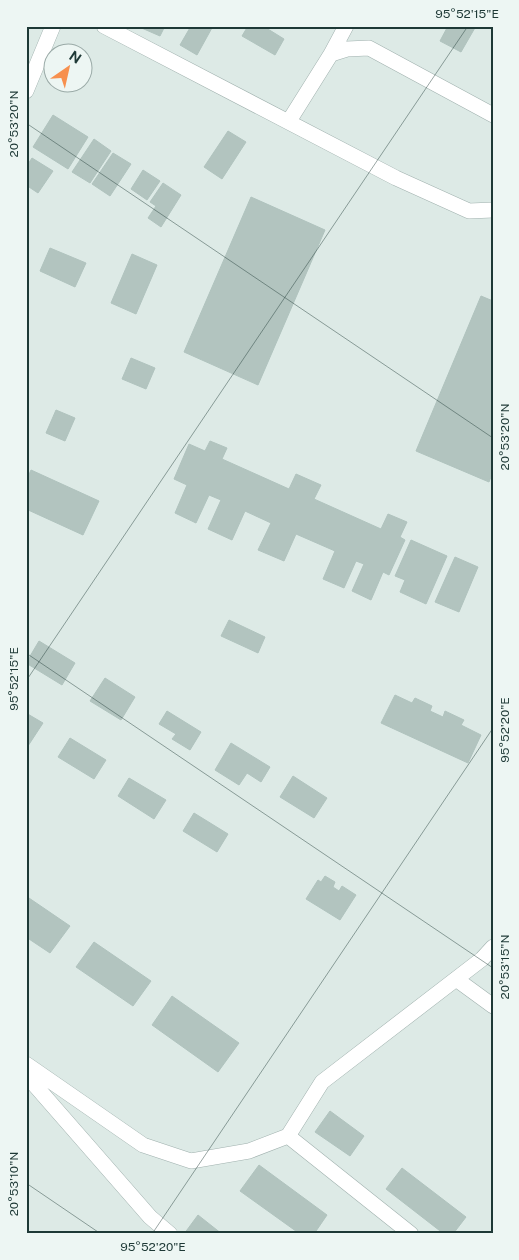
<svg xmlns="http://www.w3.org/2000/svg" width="519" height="1260" font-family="'Public Sans',sans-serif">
<rect width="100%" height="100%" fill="#ddeae6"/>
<path fill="#b2c4bf" stroke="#b0c3be" d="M137 26H165L160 36Z
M191 26H213L197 55 180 45Z
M248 26H263L284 39 275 55 242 36Z
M448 26H476L461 52 440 41Z
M53 115 88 137 68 169 33 147Z
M228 131 246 142 222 179 204 167Z
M94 139 111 151 90 183 72 172Z
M113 153 131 164 110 196 92 184Z
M32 158 53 171 38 193 26 185V167Z
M143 170 160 181 147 200 131 189Z
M163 183 181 195 161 227 148 218 156 206 150 202Z
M251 197 325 230 258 385 184 352Z
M50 248 86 263 75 287 40 271Z
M132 254 157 265 136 314 111 303Z
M481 296 493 301V472L489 482 416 451Z
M131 358 155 368 146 389 122 379Z
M56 410 75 418 65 441 46 433Z
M210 441 227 448 222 459 289 489 296 474 321 485 314 499 381 529 388 514 407 522 400 537 405 540 389 575 383 572 371 600 352 591 364 564 356 561 344 588 323 579 335 551 296 534 284 561 258 550 271 523 245 511 232 540 208 529 221 500 209 495 196 523 175 513 187 485 174 479 189 444 205 451Z
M31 470 99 501 83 535 26 509V481Z
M411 540 447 556 426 604 400 592 405 580 395 576Z
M455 557 478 567 459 612 435 602Z
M229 620 265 637 258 653 221 636Z
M39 641 75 663 62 685 26 663Z
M105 678 135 697 121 720 90 701Z
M395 695 412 703 415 698 432 706 430 711 443 717 445 711 464 720 461 725 481 735 468 763 381 723Z
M167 711 201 732 190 750 172 739 176 734 159 724Z
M26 713 43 723 26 749Z
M70 738 106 760 94 779 58 757Z
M231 743 270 767 261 782 247 773 239 785 215 770Z
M293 776 327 798 314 818 280 797Z
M129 778 166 800 154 819 118 796Z
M194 813 228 834 217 852 183 831Z
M325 876 335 882 333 887 339 891 342 886 356 895 340 920 306 899 318 880 321 882Z
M26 896 70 926 50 953 26 937Z
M94 942 151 981 133 1006 76 967Z
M172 996 239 1043 218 1072 152 1025Z
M330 1111 364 1136 350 1156 315 1132Z
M259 1165 327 1215 314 1234H300L240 1191Z
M402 1168 466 1217 453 1234H444L386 1189Z
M198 1215 222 1234H184Z"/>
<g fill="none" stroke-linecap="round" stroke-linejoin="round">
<defs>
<path id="minor" d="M104 26 396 178 469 211 493 210
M331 54 346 26
M26 91 53 26
M289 121 331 54 347 49 369 48 493 115
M456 979 493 1006
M26 1064 143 1145 191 1161 249 1151 288 1136
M26 1075 150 1217 170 1234
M411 1234 288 1136 322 1082 482 959 493 947"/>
</defs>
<use href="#minor" stroke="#a0b1ae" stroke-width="16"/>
<use href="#minor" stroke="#fff" stroke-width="15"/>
</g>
<path fill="none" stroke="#1e3936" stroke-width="1" stroke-opacity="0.45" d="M26 123 493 438M26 653 493 968M26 681 468 26M26 1183 101 1234M152 1234 493 728"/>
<rect width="519" height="1260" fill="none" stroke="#edf6f3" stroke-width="55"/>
<g transform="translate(68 68) rotate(34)"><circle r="24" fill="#edf6f3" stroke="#9aaaa7"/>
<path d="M0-4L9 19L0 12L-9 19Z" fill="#f7904e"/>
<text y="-8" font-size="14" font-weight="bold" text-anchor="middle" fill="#1e3936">N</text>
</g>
<rect x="28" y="28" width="464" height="1204" fill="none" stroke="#1e3936" stroke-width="2"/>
<g font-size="12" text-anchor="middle" fill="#1e3936">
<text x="467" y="18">95°52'15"E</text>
<text transform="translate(14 124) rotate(-90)" y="4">20°53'20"N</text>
<text transform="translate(505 437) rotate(-90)" y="4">20°53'20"N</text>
<text transform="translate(14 679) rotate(-90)" y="4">95°52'15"E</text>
<text transform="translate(505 730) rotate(-90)" y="4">95°52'20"E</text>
<text transform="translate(505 967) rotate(-90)" y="4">20°53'15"N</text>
<text transform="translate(14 1184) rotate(-90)" y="4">20°53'10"N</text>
<text x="153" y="1251">95°52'20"E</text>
</g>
</svg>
